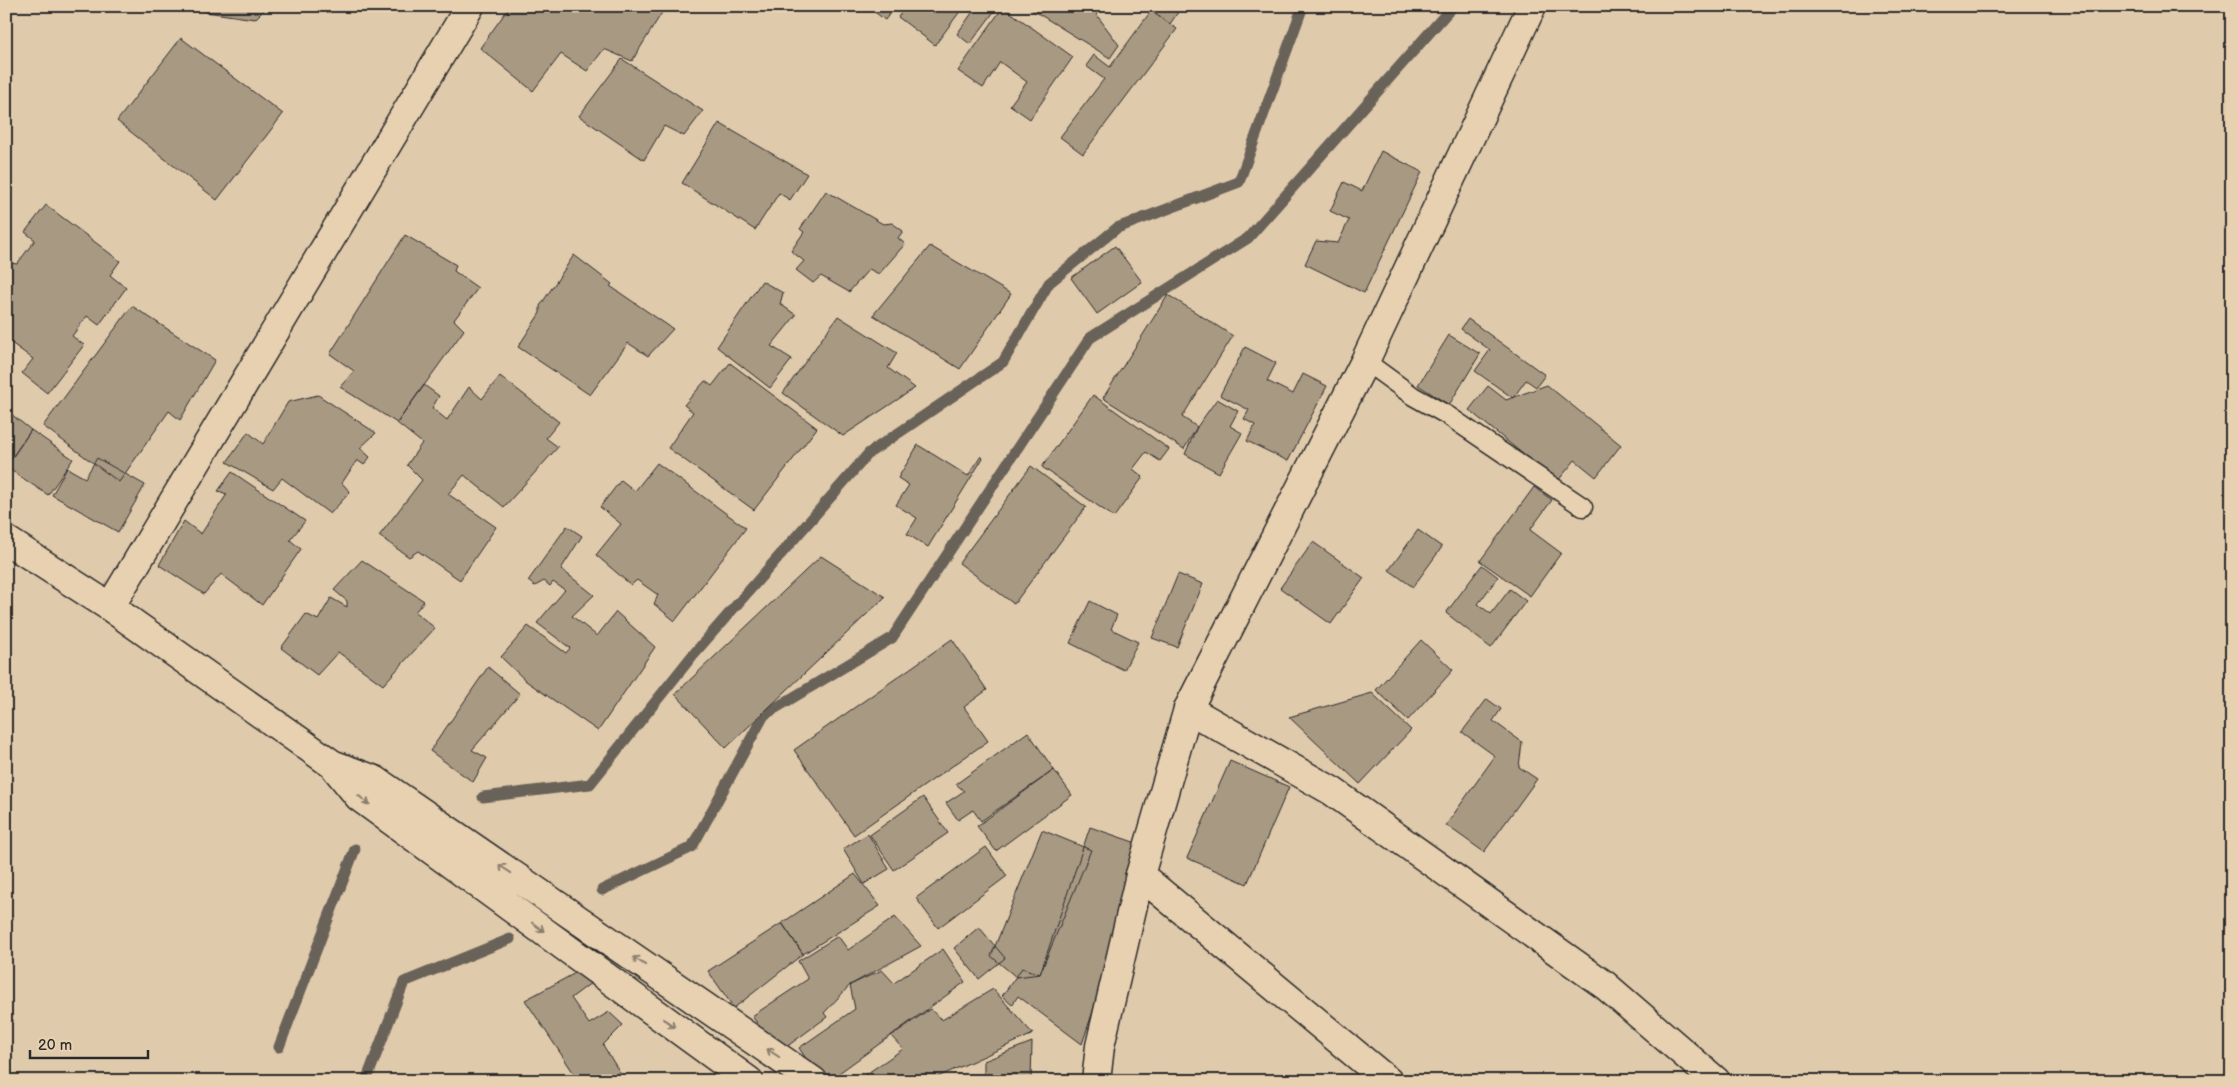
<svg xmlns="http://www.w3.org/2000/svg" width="2238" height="1087" font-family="'Balsamiq Sans',sans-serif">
<rect width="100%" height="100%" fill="#e0caac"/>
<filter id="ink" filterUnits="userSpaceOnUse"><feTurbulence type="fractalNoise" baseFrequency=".02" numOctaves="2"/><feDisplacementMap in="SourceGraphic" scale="10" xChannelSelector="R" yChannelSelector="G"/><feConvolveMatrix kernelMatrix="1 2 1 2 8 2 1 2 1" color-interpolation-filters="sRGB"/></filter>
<g filter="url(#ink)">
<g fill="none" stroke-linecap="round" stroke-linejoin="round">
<path stroke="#696258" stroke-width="11" d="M483 797 590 784 692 656 869 453 1003 362 1049 283 1117 228 1239 182 1303 6
M602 890 692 847 764 715 892 638 1090 338 1248 238 1453 6
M279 1047 355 849
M366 1081 404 982 510 939"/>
</g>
<path fill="#a89983" stroke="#2b2b2b" d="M199 6H268L255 19 206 12Z
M510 6H666L632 61 604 49 587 71 561 54 533 91 480 48Z
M867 6H895L885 20Z
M906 6H964L935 45 898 17Z
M977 6H993L996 9 970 44 957 34Z
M1026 6H1143L1104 8 1096 14 1119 45 1110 58Z
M1154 6H1182L1170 24 1151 11Z
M1003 7 1073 57 1030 119 1010 105 1027 82 1000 62 983 88 958 71Z
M1151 11 1177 29 1083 154 1060 137 1104 79 1086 66 1094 55 1110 67Z
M181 38 283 114 217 200 117 121Z
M622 59 703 111 684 136 664 126 644 160 579 116Z
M719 123 807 174 790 200 779 193 755 230 682 183Z
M1381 151 1422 172 1364 293 1305 264 1316 241 1338 243 1349 220 1330 211 1344 182 1362 191Z
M826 191 883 224 892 223 903 231 898 238 905 244 879 274 869 269 849 292 821 276 813 283 796 270 804 261 791 251 804 232 800 229Z
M46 205 120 261 110 275 126 288 99 325 87 316 72 336 84 345 47 393 22 373 33 359 6 339V262L17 264 35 240 25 232Z
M405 235 456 265 454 271 478 288 454 320 464 330 397 423 340 387 354 371 330 354Z
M930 246 1011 294 960 369 873 315Z
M1115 246 1142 282 1097 314 1071 278Z
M574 255 612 284 610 286 673 329 648 356 628 343 590 395 518 347 540 313V306Z
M762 281 783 293 780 304 796 315 771 346 792 359 770 388 717 347Z
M1168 295 1233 336 1182 417 1197 427 1184 449 1103 398Z
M132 306 215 360 180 420 169 411 119 482 43 426Z
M838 316 897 353 888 368 915 388 843 436 783 393Z
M1468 319 1545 375 1536 387 1526 380 1513 398 1475 371 1490 350 1461 329Z
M1449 335 1480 354 1449 405 1418 385Z
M1245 347 1276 363 1267 381 1293 394 1303 374 1327 386 1288 461 1247 441 1255 425 1244 419 1249 410 1220 395Z
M730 363 817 428 754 510 668 448 693 412 684 405 705 381 712 386Z
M500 376 559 422 546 438 558 447 504 507 464 475 448 494 496 527 460 580 418 551 409 557 379 536 422 480 407 465 422 443 397 423 424 385 439 396 432 408 447 420 469 387 482 399Z
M1547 385 1621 445 1596 477 1575 460 1557 482 1469 410 1488 386 1506 400Z
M318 395 376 433 360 448 370 457 364 465 357 460 342 483 350 492 330 514 282 478 273 489 227 462 248 432 263 444 288 402Z
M1093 395 1169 449 1160 461 1146 452 1133 469 1143 477 1114 517 1042 467Z
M1217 399 1238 411 1230 426 1242 433 1219 473 1185 454 1197 427Z
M6 410 31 430 6 466Z
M31 430 73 459 48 495 6 467Z
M918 445 968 476 981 456 983 458 928 547 907 534 917 518 896 505 909 485 898 478Z
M97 458 145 485 118 532 52 495 67 468 85 478Z
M657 463 746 528 675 621 654 604 658 595 637 580 631 585 596 555 621 524 600 507 621 480 635 491Z
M1031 466 1086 507 1014 604 959 563Z
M232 472 305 521 290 540 301 549 262 605 221 574 204 594 159 565 184 521 201 534 227 494 218 491Z
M1534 487 1552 500 1530 530 1561 553 1530 596 1480 561Z
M567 526 582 536 561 569 594 595 572 616 597 636 616 612 655 647 598 731 526 681 501 657 528 626 566 653 570 648 537 623 565 590 553 582 550 586 544 581 535 586 528 581Z
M1418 530 1442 547 1413 587 1389 570Z
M1313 542 1364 578 1331 624 1280 588Z
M821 556 885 597 726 748 675 694Z
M362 560 424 601 415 612 435 628 383 685 338 652 317 675 281 648 306 614 318 620 331 598 347 607V601L334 590Z
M1482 565 1498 577 1478 604 1491 614 1510 589 1526 601 1491 648 1446 613Z
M1178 574 1203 584 1177 647 1152 638Z
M1090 601 1117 615 1111 629 1138 642 1124 670 1070 643Z
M952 639 987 690 964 707 988 741 854 835 794 750Z
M1421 640 1453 670 1408 720 1376 690Z
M488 667 520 694 472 750 487 758 473 782 430 751Z
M1372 693 1411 730 1360 784 1289 717Z
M1487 699 1501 709 1493 721 1522 742 1519 767 1537 779 1484 852 1446 825 1495 756 1462 732Z
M1028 732 1054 770 981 821 973 810 958 820 946 803 964 791 956 784Z
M1230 761 1289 787 1247 884 1187 858Z
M1054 770 1072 795 996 851 977 826Z
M923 797 948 833 894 870 870 835Z
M1090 827 1148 847 1082 1044 1018 996 1012 1005 1002 996 1022 968 1040 974Z
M1042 830 1091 850 1040 974 1016 977 991 956Z
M868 834 889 869 864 884 843 849Z
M986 847 1007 876 938 928 916 898Z
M855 874 880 906 803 954 782 923Z
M895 917 921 946 850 985 824 1013 827 1017 778 1053 752 1016 808 979 798 961 838 936 848 950Z
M782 923 803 954 734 1008 708 971Z
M979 927 1005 958 979 979 954 948Z
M943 949 965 982 828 1081H821L799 1048 855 1009 850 985 882 970 894 983Z
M581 970 591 983 571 998 589 1024 609 1012 623 1025 603 1045 622 1076 613 1081H579L525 1000Z
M993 989 1033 1034 929 1081H856L903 1049 891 1036 930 1009 942 1020Z
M1032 1042 1031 1081H984V1061Z"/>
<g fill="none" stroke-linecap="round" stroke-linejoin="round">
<defs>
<path id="service" d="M1365 361 1413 396 1447 415 1583 507"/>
<path id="minor" d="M6 540 110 607 332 764 375 780 813 1081
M110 607 470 6
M1188 709 1332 791 1606 986 1716 1081
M333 765 359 797 749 1081
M1140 875 1388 1081"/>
<path id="secondary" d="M1096 1081 1100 1046 1140 875 1188 709 1365 361 1532 6"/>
</defs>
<use href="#service" stroke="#2b2b2b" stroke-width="21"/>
<use href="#minor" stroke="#2b2b2b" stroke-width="31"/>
<use href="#secondary" stroke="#2b2b2b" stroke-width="31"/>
<use href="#service" stroke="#e8d1b1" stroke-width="18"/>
<use href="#minor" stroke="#e8d1b1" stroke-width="28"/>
<use href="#secondary" stroke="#e8d1b1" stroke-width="28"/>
</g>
<defs><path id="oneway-shaft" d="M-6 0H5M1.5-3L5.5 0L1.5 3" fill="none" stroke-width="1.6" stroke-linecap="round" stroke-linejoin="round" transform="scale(1.25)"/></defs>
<g stroke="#8a7e6e">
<use href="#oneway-shaft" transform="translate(364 800) rotate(38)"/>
<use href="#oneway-shaft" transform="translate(505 869) rotate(-146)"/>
<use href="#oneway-shaft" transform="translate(538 927) rotate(36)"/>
<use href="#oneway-shaft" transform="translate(639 961) rotate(-146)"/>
<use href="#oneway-shaft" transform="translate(669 1023) rotate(36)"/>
<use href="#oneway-shaft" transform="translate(773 1053) rotate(-146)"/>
</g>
</g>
<rect width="2238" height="1087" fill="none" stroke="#e8d1b1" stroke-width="25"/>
<rect x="12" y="12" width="2213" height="1062" fill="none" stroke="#2b2b2b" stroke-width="2" filter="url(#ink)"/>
<path d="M30 1050v8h118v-8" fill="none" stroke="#2b2b2b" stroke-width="2.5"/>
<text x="38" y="1050" font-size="15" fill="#2b2b2b" stroke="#e8d1b1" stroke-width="4" paint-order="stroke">20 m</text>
</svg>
